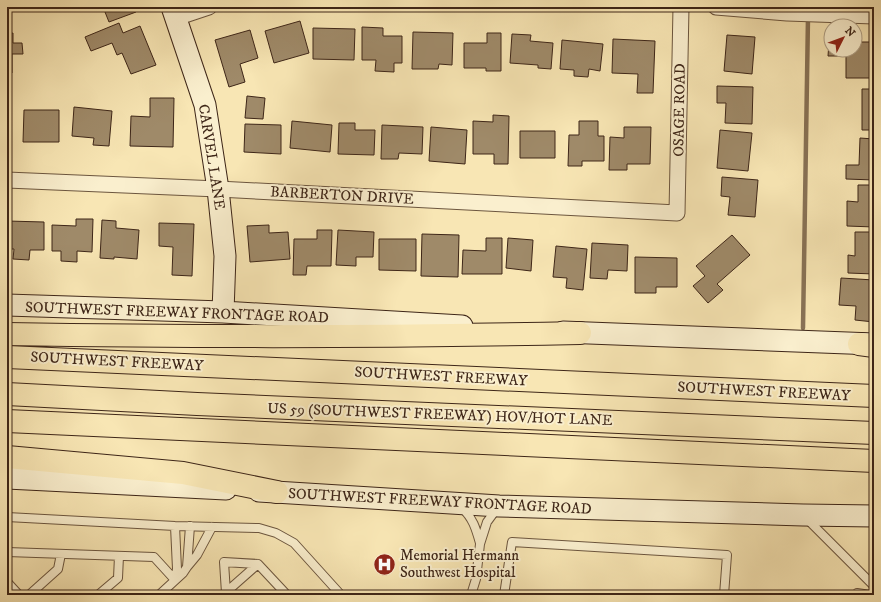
<svg xmlns="http://www.w3.org/2000/svg" width="881" height="602" font-family="'IM FELL DW Pica',serif">
<rect width="100%" height="100%" fill="#f8e6b4"/>
<filter id="stains"><feTurbulence type="fractalNoise" baseFrequency=".005" numOctaves="4"/><feColorMatrix values="0 0 0 0 .2 0 0 0 0 .09 0 0 0 0 .02 0 0 0 .5 -.17"/></filter>
<radialGradient id="worn" r=".72"><stop offset=".6" stop-color="#630" stop-opacity="0"/><stop offset="1" stop-color="#630" stop-opacity=".3"/></radialGradient>
<g fill="none" stroke-linecap="round" stroke-linejoin="round">
<path stroke="#887256" stroke-width="4.5" d="M803 328 808 17"/>
</g>
<path fill="#9f8a69" stroke="#3e2618" d="M103 7H134L136 12 109 22Z
M300 21 309 53 274 63 265 31Z
M119 23 123 33 140 26 156 65 131 74 122 53 117 55 112 43 91 51 85 37Z
M362 27 383 28V36H402V63H394V72L375 71 376 60H362Z
M313 28 355 29 354 60 313 59Z
M250 30 258 58 240 64 245 82 229 87 215 40Z
M413 32 453 33 452 65 439 64 438 69H412Z
M13 33V43H22L23 54H12V73H7V34Z
M487 33H501V71H486V68H464V43H487Z
M512 34 531 35 530 41 553 43 551 69 538 68V65L510 63Z
M727 35 755 37 752 74 724 71Z
M613 39 655 41 653 93H637L638 74 612 73Z
M562 40 603 44 600 71 589 69 588 77 574 76V70L560 69Z
M829 42H831V50H855V42H874V78H846V56H828Z
M717 86 753 87 752 124 725 123 726 103H717Z
M862 89H874V130H862Z
M247 96 265 98 263 119 245 118Z
M150 98H174L173 147 130 146 131 116 150 117Z
M74 107 112 111 109 146 93 145 94 138 72 136Z
M24 110H59V142H23Z
M493 115 509 116 508 164H494V154H473V121L493 122Z
M292 121 332 125 330 152 290 148Z
M579 121H598V136H604V161H582V166H568L569 135H579Z
M339 123H355V130H375L374 155 338 154Z
M245 124 281 125V154L244 152Z
M382 125 423 127 422 154 399 153 398 159H381Z
M431 127 467 130 465 164 429 161Z
M624 127H651L650 164H627V170H609L610 137 624 138Z
M720 130 752 133 748 171 717 168Z
M520 131H555V158H520Z
M860 138 874 139V180L846 179V165H859Z
M722 177 758 180 755 217 728 215 730 197 721 196Z
M858 185H874V227L847 226V201L858 202Z
M76 219H93L92 252 77 251V262L61 261V251H52V225L76 226Z
M102 220 116 221V228L139 230 137 259 114 257V259L100 258Z
M7 221 44 222V250H30L29 260 13 259 14 249H7Z
M159 223 194 224 192 276 172 275 173 247 159 246Z
M269 225V233L288 232 290 259 250 262 247 226Z
M317 230H332L331 266H307L306 275H293L294 239H317Z
M338 230 374 232 373 257H356V266L336 265Z
M855 232H874V274L848 273V255L855 256Z
M422 234 459 235 458 277 421 276Z
M732 235 750 255 717 284 723 290 708 303 693 286 705 276 696 266Z
M486 238H502V274H462L463 250 486 251Z
M508 238 533 240 531 271 506 268Z
M379 239H416V271L379 270Z
M592 243 628 245 627 271 608 270 607 279 590 278Z
M556 246 587 249 583 290 566 288 567 278 553 277Z
M635 257 677 258V287H656V293H635Z
M841 278 874 280V322L855 320 856 306 839 305Z"/>
<g fill="none" stroke-linecap="round" stroke-linejoin="round">
<defs>
<path id="lane" d="M462 508C473 518 476 529 480 543
M7 517 175 526 259 528 276 533 294 543 341 595
M806 518 874 586
M175 526 177 569 175 580
M7 552 154 557 175 580
M187 567 197 555 212 527
M7 582 19 595
M226 593 224 562 258 564 287 595
M857 593 870 595
M224 594 258 564
M29 595 58 569 61 554
M98 595 118 578 119 556
M159 595 183 573 187 567 190 526
M471 595 476 579 480 544 487 522 498 507
M504 595 512 542 727 555 724 595"/>
<path id="street" d="M716 7 787 13 874 16
M176 18 209 7
M7 180 218 189 677 213 681 7"/>
<path id="secondary" d="M172 7 205 105 218 189 225 256 223 312
M7 305 223 312 462 326
M563 332 874 344
M7 478 226 489
M259 491 499 506 803 515 874 516"/>
<path id="highway" d="M7 334C198 337 389 337 580 333
M859 344 874 346
M7 357 874 396
M7 394 197 404 874 433
M7 421 874 461
M7 457 183 473 277 492"/>
</defs>
<use href="#lane" stroke="#6c563f" stroke-width="10"/>
<use href="#street" stroke="#6c563f" stroke-width="17"/>
<use href="#secondary" stroke="#3e2618" stroke-width="23"/>
<use href="#highway" stroke="#3e2618" stroke-width="24"/>
<use href="#lane" stroke="#faefce" stroke-width="8"/>
<use href="#street" stroke="#faefce" stroke-width="15"/>
<use href="#secondary" stroke="#faefce" stroke-width="21"/>
<use href="#highway" stroke="#f8e6b4" stroke-width="22"/>
</g>
<defs>
<symbol id="hospital-disc" viewBox="-11 -11 22 22"><circle r="9.5" fill="#8f2418" stroke="#faefce"/><path d="M-5-5h3v3.5h4V-5h3V5h-3V1.5h-4V5h-3Z" fill="#fff"/></symbol>
</defs>
<g fill-rule="evenodd">
<use href="#hospital-disc" x="372" y="552" width="25" height="25"/>
</g>
<g text-anchor="middle" stroke-width="4" stroke-linejoin="round" paint-order="stroke">
<g font-size="15" fill="#3e2618" stroke="#faefce">
<text transform="translate(679 110) rotate(-89)" y="5">OSAGE ROAD</text>
<text transform="translate(212 157) rotate(81)" y="5">CARVEL LANE</text>
<text transform="translate(342 195) rotate(3)" y="5">BARBERTON DRIVE</text>
<text transform="translate(177 312) rotate(2)" y="5">SOUTHWEST FREEWAY FRONTAGE ROAD</text>
<text transform="translate(117 361) rotate(3)" y="5">SOUTHWEST FREEWAY</text>
<text transform="translate(441 376) rotate(3)" y="5">SOUTHWEST FREEWAY</text>
<text transform="translate(764 391) rotate(3)" y="5">SOUTHWEST FREEWAY</text>
<text transform="translate(440 414) rotate(2)" y="5">US 59 (SOUTHWEST FREEWAY) HOV/HOT LANE</text>
<text transform="translate(440 501) rotate(3)" y="5">SOUTHWEST FREEWAY FRONTAGE ROAD</text>
</g>
<g font-size="15" fill="#3e2618" stroke="#faefce" text-anchor="start">
<text x="400" y="560">Memorial Hermann<tspan x="400" dy="17">Southwest Hospital</tspan></text>
</g>
</g>
<rect width="881" height="602" fill="none" stroke="#f8e6b4" stroke-width="24"/>
<rect x="8" y="8" width="865" height="586" fill="none" stroke="#3e2618" stroke-width="2"/>
<rect x="12" y="12" width="857" height="578" fill="none" stroke="#3e2618"/>
<g transform="translate(843 38) rotate(48)"><circle r="19" fill="#faefce" stroke="#af9f85"/>
<path d="M0-3L7 15L0 10L-7 15Z" fill="#8f2418"/>
<text y="-6" font-size="11" font-weight="bold" text-anchor="middle" fill="#3e2618">N</text>
</g>
<rect width="100%" height="100%" filter="url(#stains)"/>
<rect width="100%" height="100%" fill="url(#worn)"/>
</svg>
